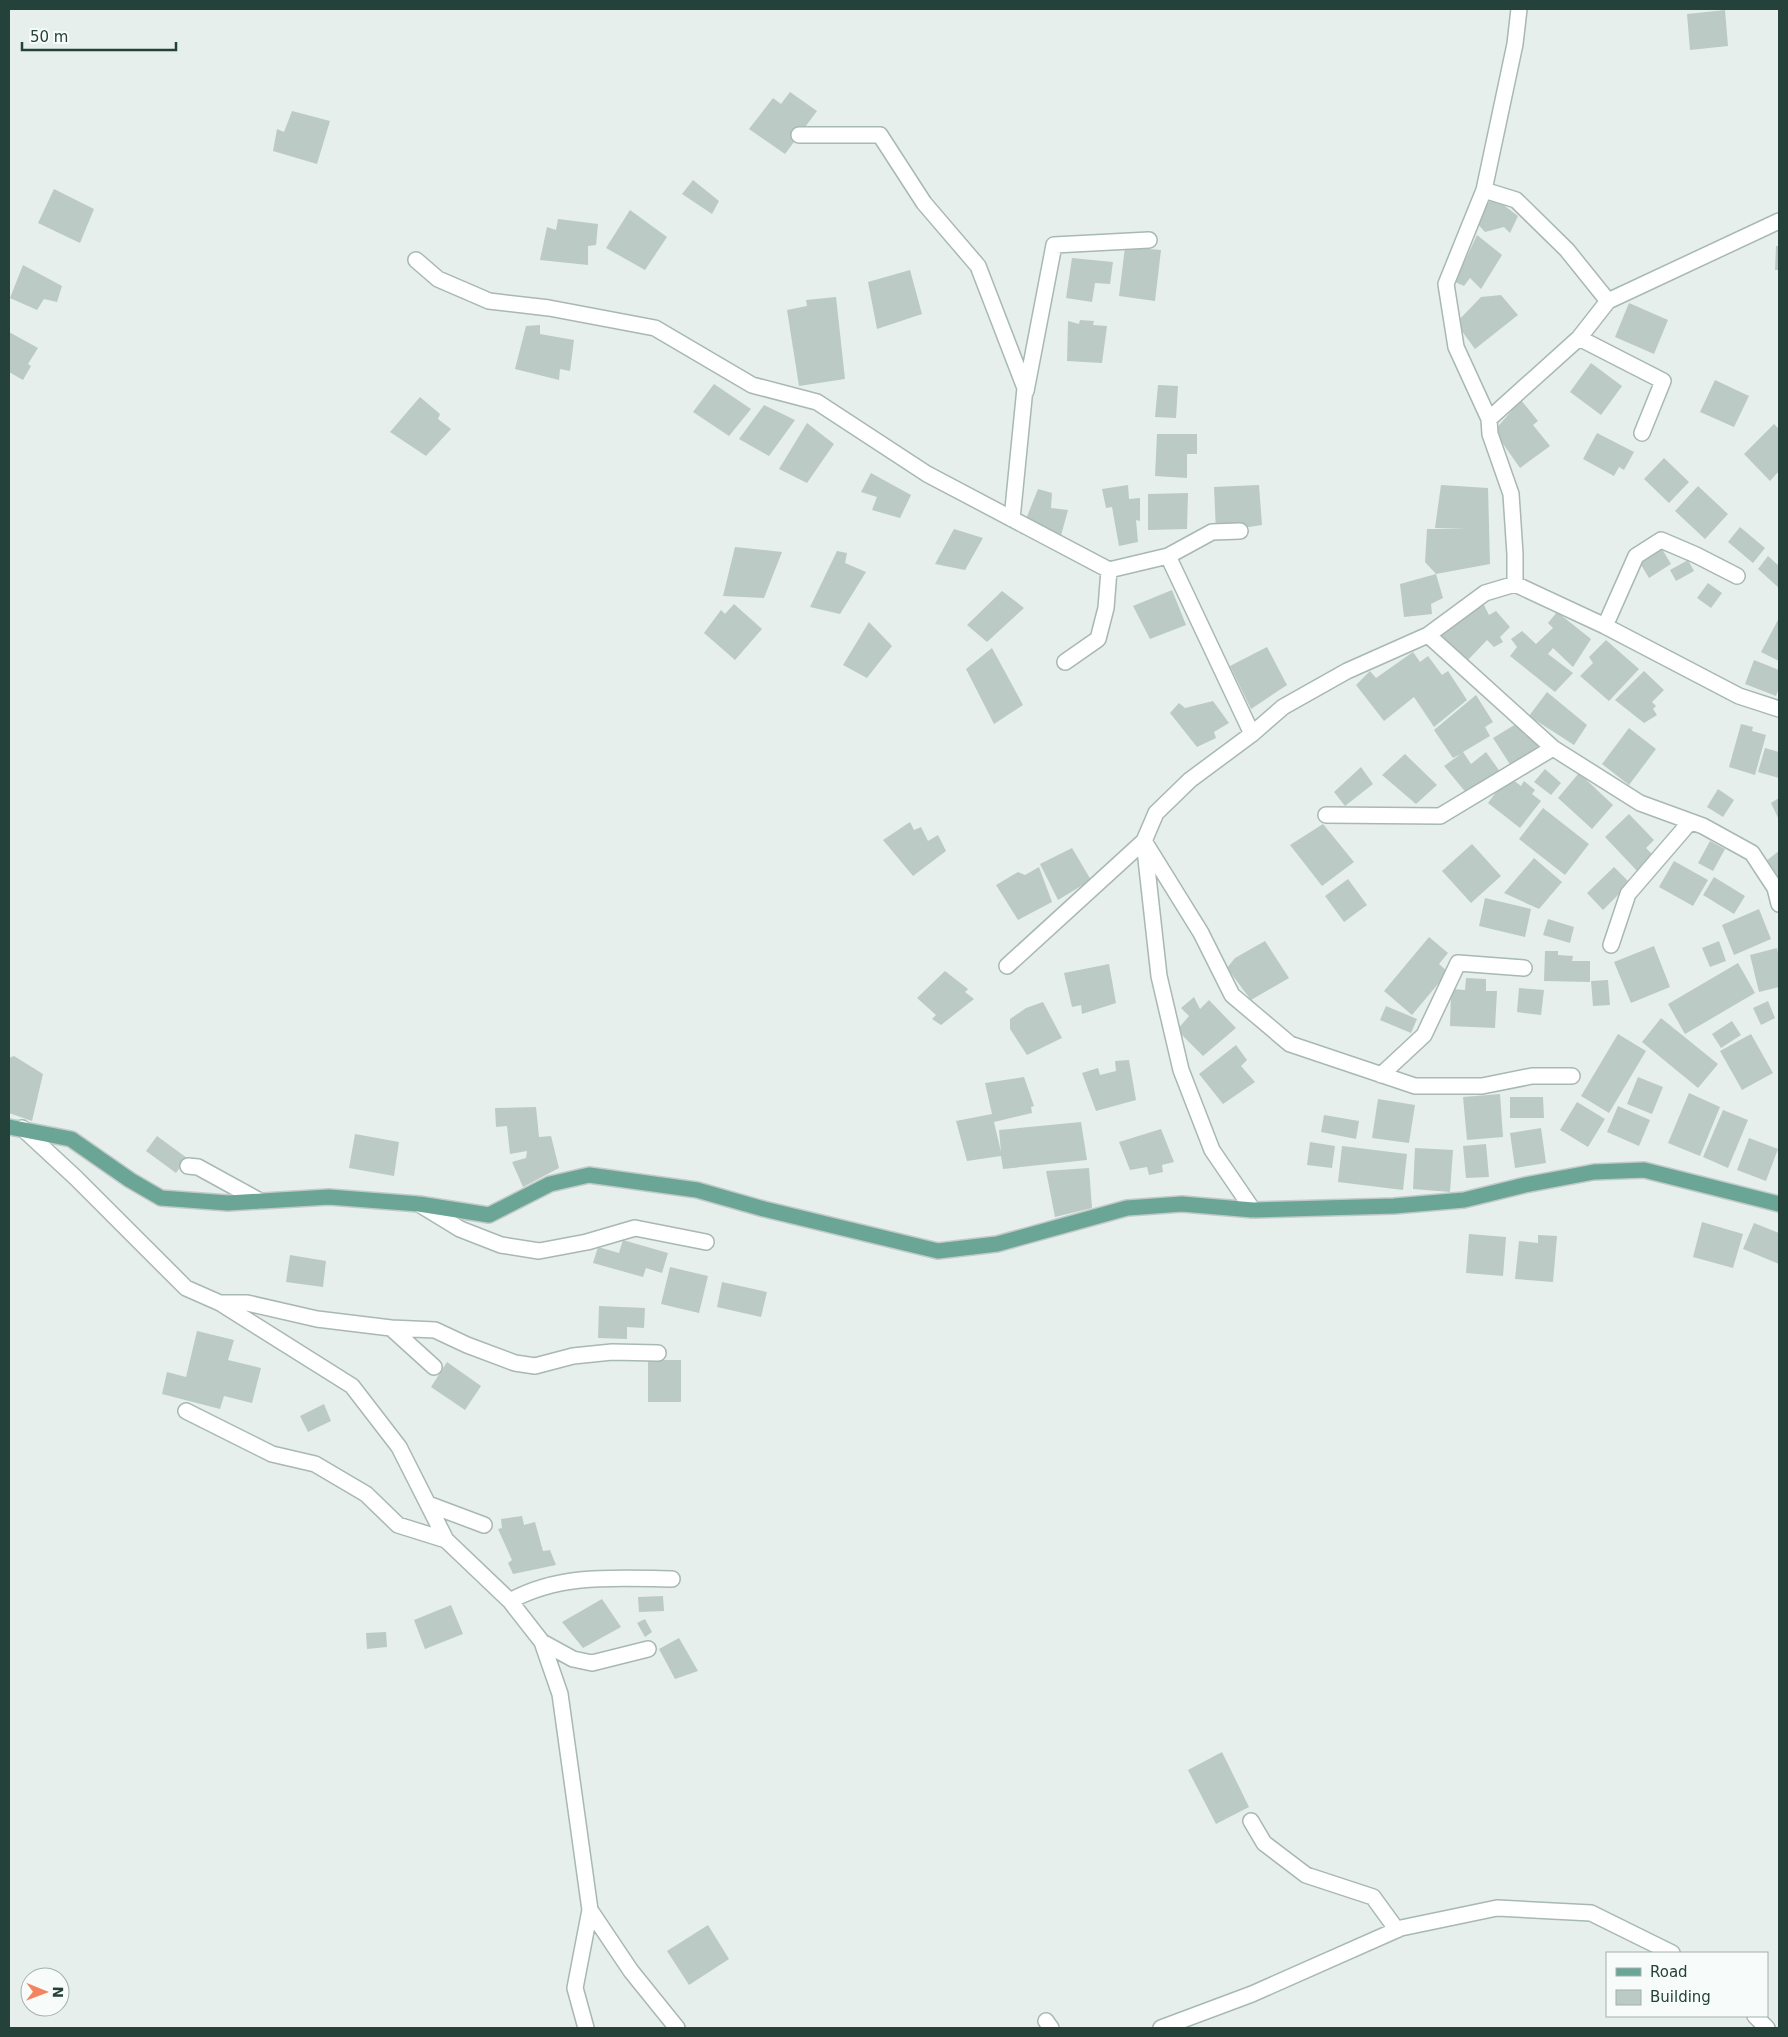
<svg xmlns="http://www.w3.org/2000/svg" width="1788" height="2037" font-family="'DejaVu Sans',sans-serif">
<rect width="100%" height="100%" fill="#e6efeb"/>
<path fill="#bbcac4" d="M1725 10 1728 46 1690 50 1687 14Z
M790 92 817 111 785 154 749 129 773 98 781 104Z
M292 111 330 121 317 164 273 151 277 129 284 132Z
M693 180 719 201 712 214 682 194Z
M54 189 94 209 80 243 38 223Z
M1493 197 1518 216 1510 233 1504 227 1485 232 1475 221Z
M630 210 667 237 645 270 606 248Z
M558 219 598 224 596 245 588 246V265L540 260 547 227 556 230Z
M1477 235 1502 255 1481 289 1470 278 1464 286 1455 282Z
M1776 246H1779V270H1775Z
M1125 247 1161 250 1155 301 1119 296Z
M1072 258 1113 262 1110 284 1095 283 1092 302 1066 298Z
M23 265 62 286 57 302 44 299 37 310 10 298Z
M910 270 922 314 877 329 868 282Z
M1501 295 1518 315 1475 349 1456 323 1481 297Z
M836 297 845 379 799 386 787 310 807 306 806 300Z
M1629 303 1668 320 1654 354 1615 337Z
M1080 320 1094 321 1093 325 1107 326 1102 363 1067 361 1068 321 1079 324Z
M540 325V334L574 340 570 371 560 369 559 380 515 369 526 326Z
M9 332 38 348 28 364 31 366 23 380 9 372Z
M1591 363 1622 386 1601 415 1570 392Z
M1715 380 1749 396 1734 427 1700 412Z
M714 384 751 409 729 436 693 412Z
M1158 385 1178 386 1176 418 1155 417Z
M420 397 440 414 438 419 451 429 426 456 390 432Z
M1521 400 1538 421 1533 425 1550 446 1520 468 1494 431Z
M764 405 795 420 769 456 739 439Z
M807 423 834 444 807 483 779 469Z
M1774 424 1779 429V471L1770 481 1744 454Z
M1597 433 1634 452 1624 470 1619 467 1614 476 1583 459Z
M1157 434H1197V454H1187V478L1155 476Z
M1664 458 1689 482 1669 503 1644 479Z
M871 473 911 495 900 518 872 510 877 497 861 492Z
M1128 485 1129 499 1140 498V521L1136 520 1138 542 1119 546 1112 507 1106 508 1102 489Z
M1259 485 1262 525 1216 532 1214 487Z
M1441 485 1488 488 1490 564 1436 574 1443 598 1431 604 1432 614 1404 617 1400 584 1436 574 1425 562 1427 529H1466L1435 528Z
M1698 486 1728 514 1705 539 1675 511Z
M1038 489 1052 493 1051 508 1068 510 1060 539 1020 534Z
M1188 493 1187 529 1148 530V494Z
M1740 527 1765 548 1753 563 1728 542Z
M954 529 983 538 965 570 935 564Z
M735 547 782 552 764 598 723 596Z
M1662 549 1671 564 1649 578 1640 563Z
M837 551 847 553 845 563 866 572 840 614 810 607Z
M1768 556 1779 566V588L1758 569Z
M1688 560 1694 571 1676 581 1670 570Z
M1708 583 1722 593 1711 608 1697 598Z
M1172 590 1186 625 1150 639 1133 606Z
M1002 591 1024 608 987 642 967 625Z
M1483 603 1489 615 1496 611 1510 627 1500 637 1503 642 1494 647 1487 640 1467 661 1434 636Z
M734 604 762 629 735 660 704 633 721 610 725 614Z
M1557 612 1591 639 1573 667 1553 648 1548 654 1573 673 1555 692 1510 656 1517 647 1511 639 1522 631 1536 644 1553 628 1548 623Z
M1779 618V661L1761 652Z
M869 622 892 646 867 678 843 665Z
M1606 640 1639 669 1609 701 1580 676 1593 663 1589 657Z
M1267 647 1287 685 1251 709 1230 666Z
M992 648 1023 705 994 724 966 669Z
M1413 652 1420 662 1428 656 1442 675 1448 671 1467 700 1434 727 1414 697 1384 721 1356 685 1370 671 1376 678Z
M1754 660 1779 670V688L1776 696 1745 684Z
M1644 671 1664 690 1652 702 1656 706 1653 709 1657 715 1644 723 1615 700Z
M1547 692 1587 725 1574 745 1529 716Z
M1476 695 1493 722 1485 727 1490 736 1463 752 1471 764 1486 752 1501 773 1468 795 1444 766 1461 754 1453 758 1434 730Z
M1213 701 1229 723 1214 732 1216 738 1197 747 1170 713 1179 703 1185 708Z
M1516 724 1526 736 1534 730 1541 746 1511 766 1493 738Z
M1741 724 1753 727 1752 731 1766 735 1755 775 1729 767Z
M1629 728 1656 749 1629 785 1602 764Z
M1765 748 1779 752V778L1758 772Z
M1405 754 1437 785 1416 804 1382 775Z
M1361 767 1373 784 1345 806 1334 792Z
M1545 769 1561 783 1551 795 1534 782Z
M1579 773 1613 805 1592 829 1558 798Z
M1508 776 1521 786 1524 781 1535 790 1532 794 1541 801 1520 828 1488 803Z
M1718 789 1734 800 1723 817 1707 807Z
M1779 798V820L1771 803Z
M1543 808 1589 844 1565 875 1519 839Z
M1629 814 1654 840 1646 848 1655 857 1639 873 1605 837Z
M910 822 914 830 921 827 928 841 938 835 946 851 913 876 883 840Z
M1323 824 1354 862 1322 886 1290 845Z
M1710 841 1725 849 1713 871 1698 863Z
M1472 844 1501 876 1471 903 1442 871Z
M1072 848 1091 880 1058 900 1040 864Z
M1779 851V878L1766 861Z
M1534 858 1562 882 1539 909 1504 893Z
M1674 861 1708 880 1693 906 1659 887Z
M1039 867 1052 902 1018 920 996 885 1018 872 1025 875Z
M1614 867 1630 883 1603 910 1587 893Z
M1714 877 1745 896 1734 914 1703 895Z
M1348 879 1367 905 1344 922 1325 896Z
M1485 898 1531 909 1525 937 1479 926Z
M1759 909 1771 939 1734 955 1722 925Z
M1548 919 1574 927 1570 943 1543 935Z
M1429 937 1448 953 1439 964 1448 972 1412 1015 1384 991Z
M1265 941 1289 978 1251 1000 1227 968 1235 958Z
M1719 941 1726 961 1710 967 1702 948Z
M1654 946 1670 987 1631 1003 1614 962Z
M1777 948 1779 957V987L1759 992 1750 955Z
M1545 951H1558V955L1573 956 1572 961H1590V982L1544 981Z
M1738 963 1755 993 1685 1034 1668 1004Z
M1109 964 1116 1003 1082 1014 1081 1005 1072 1007 1064 973Z
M945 971 968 989 965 992 974 999 941 1025 932 1019 936 1015 917 998Z
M1466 978 1486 979V991H1497L1495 1028 1450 1026 1451 989 1465 990Z
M1608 980 1610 1005 1593 1006 1591 981Z
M1519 988 1544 990 1541 1015 1517 1012Z
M1194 997 1200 1009 1209 1000 1236 1028 1203 1056 1177 1030 1189 1016 1181 1008Z
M1768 1001 1775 1018 1761 1025 1753 1008Z
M1043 1002 1062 1038 1027 1055 1010 1029V1019L1026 1008Z
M1386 1006 1417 1019 1411 1033 1380 1020Z
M1661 1018 1718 1064 1698 1088 1642 1042Z
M1732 1021 1741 1035 1721 1048 1712 1034Z
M1618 1034 1646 1051 1609 1113 1581 1096Z
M1751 1034 1773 1073 1742 1090 1720 1051Z
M1236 1045 1247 1060 1241 1066 1255 1082 1223 1104 1199 1074Z
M14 1056 43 1074 32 1121 9 1113V1058Z
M1129 1060 1136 1100 1096 1111 1082 1073 1098 1068 1100 1075 1116 1071 1115 1061Z
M1024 1077 1034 1106 1031 1107 1032 1113 994 1122 1001 1152 999 1130 1081 1122 1087 1160 1003 1169 1001 1156 967 1161 956 1121 992 1114 985 1083Z
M1638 1077 1663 1087 1652 1114 1627 1104Z
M1689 1093 1720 1107 1700 1156 1668 1143Z
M1500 1094 1503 1137 1467 1140 1463 1097Z
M1510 1097H1543L1544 1118H1510Z
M1378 1099 1415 1105 1409 1143 1372 1138Z
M1577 1102 1605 1119 1588 1147 1560 1130Z
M1618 1106 1650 1120 1639 1146 1607 1132Z
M536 1107 539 1137 551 1136 559 1168 523 1187 512 1162 526 1158 527 1151 510 1154 507 1126 496 1127 495 1108Z
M1723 1110 1748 1120 1728 1168 1703 1157Z
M1324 1115 1359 1121 1356 1139 1321 1132Z
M1541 1128 1546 1163 1515 1168 1510 1133Z
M1161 1129 1174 1162 1162 1165 1163 1172 1149 1175 1147 1167 1130 1170 1119 1142Z
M355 1134 399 1142 394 1176 349 1168Z
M157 1136 187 1158 176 1173 146 1151Z
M1749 1138 1778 1149 1766 1181 1737 1170Z
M1310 1142 1335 1146 1332 1168 1307 1165Z
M1486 1144 1489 1177 1466 1178 1463 1146Z
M1342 1146 1407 1154 1403 1190 1338 1182Z
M1415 1148 1453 1150 1450 1192 1413 1189Z
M1089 1168 1092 1208 1055 1217 1046 1171Z
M1702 1222 1743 1234 1733 1268 1693 1257Z
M1754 1223 1779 1233V1264L1743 1249Z
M1469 1234 1506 1237 1503 1276 1466 1273Z
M1538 1235 1557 1236 1553 1282 1515 1279 1519 1241 1538 1243Z
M623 1240 668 1253 662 1273 646 1268 643 1277 593 1263 598 1247 619 1253Z
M290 1255 326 1261 323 1287 286 1282Z
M670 1267 708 1276 699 1313 661 1304Z
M722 1282 767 1292 761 1317 717 1307Z
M599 1306 645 1308 644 1328 627 1327V1339L598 1338Z
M197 1331 234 1340 228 1360 261 1368 252 1403 224 1396 220 1409 162 1394 167 1372 186 1377Z
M648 1360H681V1402H648Z
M447 1362 481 1386 465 1410 431 1387Z
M324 1404 331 1421 308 1432 300 1416Z
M522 1516 524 1525 535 1522 543 1551 550 1550 556 1565 513 1574 508 1563 512 1560 498 1529 502 1528 501 1519Z
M663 1596 664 1611 639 1612 638 1597Z
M602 1599 621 1627 583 1648 562 1622Z
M451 1605 463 1634 425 1649 414 1620Z
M645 1619 652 1632 645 1637 637 1623Z
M386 1632 387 1647 367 1649 366 1633Z
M679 1638 698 1671 675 1679 659 1649Z
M1222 1752 1249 1807 1216 1824 1188 1770Z
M708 1925 729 1959 689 1985 667 1951Z"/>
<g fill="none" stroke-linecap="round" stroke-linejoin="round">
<defs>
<path id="minor" d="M799 135H880L924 203 978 266 1025 388 1012 519
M1484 190 1516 200 1567 250 1608 301
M416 260 438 279 489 301 549 308 655 328 752 385 817 402 927 474 1109 570
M1579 338 1663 381 1642 433
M1026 391 1054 245 1149 240
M1489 419 1579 338 1608 301 1779 221
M1168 556 1252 734
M1515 584V554L1511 494 1490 434 1489 419 1456 347 1446 284 1484 190 1515 44 1519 9
M1605 626 1636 556 1661 540 1696 555 1737 576
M1428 635 1553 748 1640 803 1703 826 1752 853 1775 888 1779 904
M1065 662 1098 639 1106 608 1109 570 1168 556 1212 532 1240 531
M1326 815 1440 816 1553 748
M1611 945 1628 894 1690 822
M1007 966 1144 841 1201 933 1232 995 1290 1044 1415 1086H1482L1532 1076H1572
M1381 1075 1424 1035 1458 963 1524 968
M22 1128 76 1178 186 1288 220 1303 352 1386 399 1447 446 1540 510 1601 542 1642 560 1694 590 1910 575 1988 586 2028
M188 1166 198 1167 260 1201
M419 1204 460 1229 501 1245 539 1251 587 1242 635 1228 706 1242
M1253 1210 1212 1150 1181 1070 1159 976 1144 841 1156 813 1190 780 1252 734 1283 707 1347 671 1428 635 1485 593 1515 584 1605 626 1739 696 1779 709
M220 1303H247L317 1319 391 1328 434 1367
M391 1328 435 1330 467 1345 515 1363 535 1366 573 1356 612 1352 658 1353
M186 1411 272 1454 315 1464 366 1494 398 1525 446 1540
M428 1504 484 1525
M510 1601C560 1573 617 1578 672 1579
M542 1642 573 1659 592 1663 648 1649
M1251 1821 1264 1843 1306 1875 1373 1897 1397 1930
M590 1910 631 1971 677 2028
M1755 2016 1767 2028
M1046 2021 1051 2028
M1161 2028 1252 1994 1401 1928 1497 1908 1591 1913 1672 1953"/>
<path id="major" d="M9 1127 71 1139 130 1180 161 1198 228 1203 329 1197 419 1204 489 1215 550 1184 589 1175 697 1190 764 1209 938 1251 997 1244 1127 1208 1182 1204 1253 1210 1394 1206 1464 1200 1525 1185 1594 1172 1644 1170 1779 1204"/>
</defs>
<use href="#minor" stroke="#a8b8b2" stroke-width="18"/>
<use href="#major" stroke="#c2cac8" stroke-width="18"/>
<use href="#minor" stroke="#fff" stroke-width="15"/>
<use href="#major" stroke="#6aa596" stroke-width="15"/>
</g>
<rect width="1788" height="2037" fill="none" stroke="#24423a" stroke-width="20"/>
<rect x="1606" y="1952" width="162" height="65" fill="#f7fbf9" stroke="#a3b1ad"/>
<rect x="1616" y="1968" width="25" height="8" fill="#6aa596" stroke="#a3b1ad"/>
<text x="1650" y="1977" font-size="15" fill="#24423a">Road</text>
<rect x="1616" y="1990" width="25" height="15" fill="#bbcac4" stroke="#a3b1ad"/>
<text x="1650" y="2002" font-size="15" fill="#24423a">Building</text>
<g transform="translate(45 1992) rotate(91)"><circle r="24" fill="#f7fbf9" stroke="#a3b1ad"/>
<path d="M0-4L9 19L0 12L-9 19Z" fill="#f4845f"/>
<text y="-8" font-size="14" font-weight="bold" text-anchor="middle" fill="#24423a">N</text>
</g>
<path d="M22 42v8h154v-8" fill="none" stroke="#24423a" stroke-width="2.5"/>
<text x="30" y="42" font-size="15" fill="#24423a" stroke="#f7fbf9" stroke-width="4" paint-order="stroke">50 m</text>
</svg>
